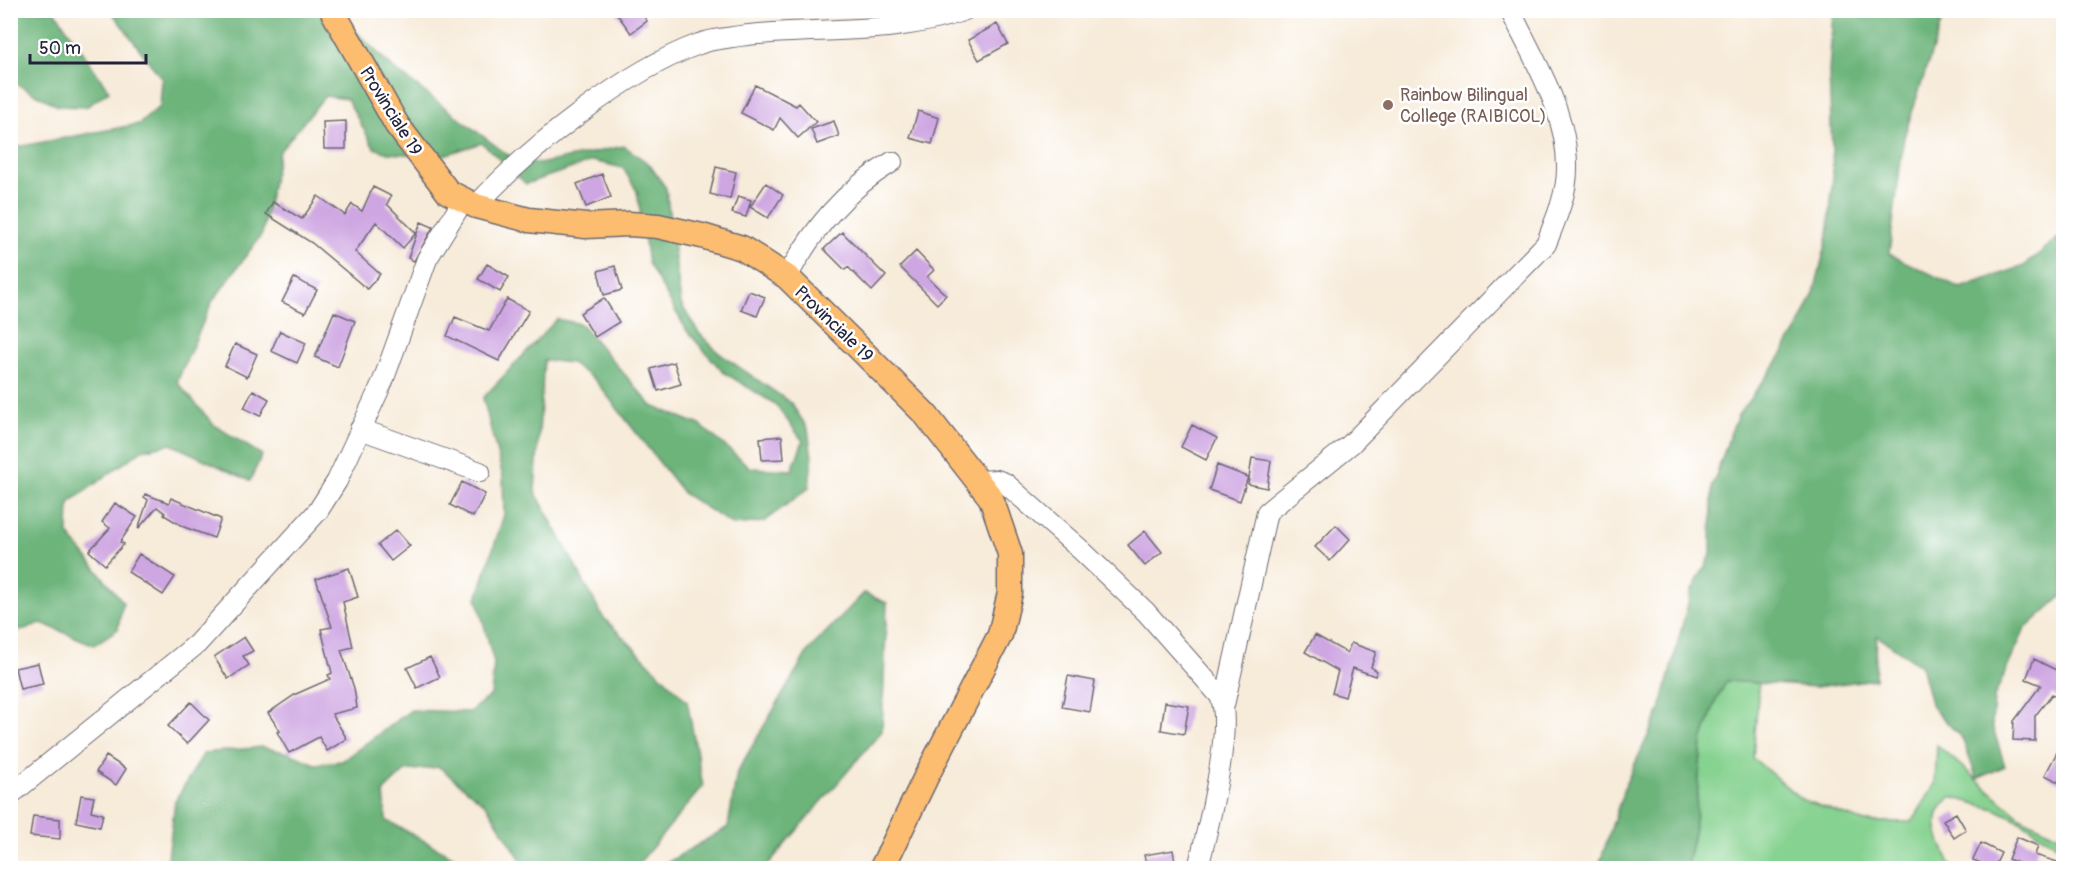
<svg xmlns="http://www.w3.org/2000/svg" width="2074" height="879" font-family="Pangolin,sans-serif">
<rect width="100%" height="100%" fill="#fff"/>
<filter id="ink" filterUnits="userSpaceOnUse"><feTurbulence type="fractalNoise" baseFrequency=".0167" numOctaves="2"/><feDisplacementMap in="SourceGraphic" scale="12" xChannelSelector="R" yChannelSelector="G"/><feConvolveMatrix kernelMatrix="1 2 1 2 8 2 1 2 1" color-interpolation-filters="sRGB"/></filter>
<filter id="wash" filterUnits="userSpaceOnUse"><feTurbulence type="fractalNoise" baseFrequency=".008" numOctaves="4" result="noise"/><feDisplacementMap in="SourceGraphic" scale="24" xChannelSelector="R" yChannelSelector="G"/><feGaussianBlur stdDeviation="1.35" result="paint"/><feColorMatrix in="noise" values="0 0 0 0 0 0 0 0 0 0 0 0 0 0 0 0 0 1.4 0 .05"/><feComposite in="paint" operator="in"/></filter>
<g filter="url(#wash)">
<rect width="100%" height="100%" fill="#f7ebd9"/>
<path fill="#86d290" stroke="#547a66" stroke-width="1.5" d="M1727 680 1759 683 1753 758 1801 799 1865 822H1912L1935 784 1937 745 2020 817 2063 838V850L2022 822 1995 809 1951 797C1924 818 1941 842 1952 868H1686L1694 833 1702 741 1716 700Z"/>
<path fill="#6cb47a" stroke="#476b5a" stroke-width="1.5" d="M11 10 55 11 109 91 86 107 58 106 15 83H11Z
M111 11H335L394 69 508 155 539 164 624 146 649 164 666 188 681 304 698 332 719 353 791 403 808 429 812 458 809 488 763 522 733 525 684 494 595 380 571 363 544 360 535 491 603 617 687 701 703 786 635 868H526L487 806 439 767 405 771 384 791 386 820 474 868H157L168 858 175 801 204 753 262 747 289 753 315 764 342 761 411 710 469 712 491 695 494 663 477 598 504 515 503 477 483 398 557 319 581 324 652 406 700 425 751 468 792 470 803 441 775 404 723 372 687 331 648 263 637 191 623 168 593 161 526 184 482 143 441 156 388 153 374 148 347 99 325 96 279 152 262 234 212 302 177 382 214 425 262 455 250 481 171 444 142 450 69 503 68 534 123 602 118 629 94 645 41 623 13 633 11 637V148L139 124 160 106 162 79Z
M1833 11H1945L1904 137 1889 254 1960 288 2024 266 2063 234V595L2025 629 1994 697 1992 725 2005 766 1977 779 1962 738 1932 707 1921 666 1877 636 1875 679 1816 687 1727 681 1716 700 1702 741 1694 833 1686 868H1598L1626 783 1660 710 1691 592 1711 555 1712 487 1731 432 1738 415 1775 365 1797 330 1814 293 1828 236 1833 176 1829 72Z
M864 593 887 603 882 731 765 868H658L728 827 737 772 808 651Z"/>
<g id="blocks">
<path fill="#cea6e2" d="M614 10H639L647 21 631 33Z
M997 24 1008 44 979 60 968 40Z
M755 85 796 106 799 103 816 122 798 138 780 118 774 130 741 113Z
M918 111 939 118 932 144 910 138Z
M346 121V149H324L323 122Z
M834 121 839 136 817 144 811 129Z
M716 167 736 172 730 199 710 194Z
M602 174 611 197 586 207 577 184Z
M766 183 783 195 768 218 750 207Z
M373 187 391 196 387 204 416 233 403 248 376 222 355 252 380 274 367 289 312 243 266 214 273 202 302 219 318 196 345 215 352 204 362 211Z
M738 196 751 200 746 217 732 213Z
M421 222 433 227 414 261 408 258Z
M842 232 886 276 872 291 848 267 845 270 824 249Z
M916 251 934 270 927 277 946 295 937 304 900 267Z
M487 264 509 277 500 292 478 279Z
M615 266 622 290 604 295 598 271Z
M294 278 317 290 305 313 282 302Z
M749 291 765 297 757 316 741 310Z
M604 298 619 322 595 337 580 313Z
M507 299 529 311 499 361 447 336 455 317 489 331Z
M334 312 355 321 338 367 315 357Z
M280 331 306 343 297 363 271 351Z
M235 344 257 354 247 377 225 366Z
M674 362 681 384 658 391 651 369Z
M253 390 269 399 260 416 244 408Z
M1192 425 1217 438 1206 460 1181 447Z
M782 436 784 459 762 460 760 438Z
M1252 458 1271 461 1267 488 1248 484Z
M1217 465 1248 477 1240 501 1209 490Z
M462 482 485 494 473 517 450 505Z
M145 494 169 503 171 498 221 519 214 538 184 527 164 515 165 513 157 507 138 529 148 500 144 497Z
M115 503 137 517 120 542 124 544 105 565 89 551 110 528 102 522Z
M1336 525 1350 539 1330 561 1315 547Z
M396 530 410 546 391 561 378 545Z
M1145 531 1162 552 1145 566 1128 545Z
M139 554 175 577 163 595 128 572Z
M349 568 358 597 343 602 353 647 341 650 354 688 357 708 332 714 347 739 327 751 319 737 289 753 277 732 280 731 268 713 296 694 330 679 328 675 332 673 321 629 332 627 316 579Z
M1315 635 1347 653 1351 643 1376 652 1371 667 1377 671 1375 676 1353 668 1345 697 1332 693 1338 671 1305 652Z
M244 637 253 651 243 656 249 665 228 679 214 657Z
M430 657 440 677 417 688 407 668Z
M2034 659 2064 674V693L2060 699 2052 694 2035 716V741L2013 740 2014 721 2041 685 2026 679Z
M38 663 43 684 20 689 15 668Z
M1068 676 1095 681 1090 712 1062 707Z
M191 702 209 720 187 744 168 726Z
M1165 702 1189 706 1184 734 1161 730Z
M2064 739V785L2045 775Z
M106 756 126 769 116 785 96 772Z
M81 795 94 797 91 811 103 814 100 827 76 822Z
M1956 813 1966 830 1954 838 1943 820Z
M33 816 60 819V839L30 836Z
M2017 837 2038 846 2035 855 2064 864V868H2030L2008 859Z
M1981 843 2001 853 1994 868 1973 860Z
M1173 850 1176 868H1147L1144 855Z"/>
</g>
</g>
<g filter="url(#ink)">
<use href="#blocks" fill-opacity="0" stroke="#6d6872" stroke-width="1.5"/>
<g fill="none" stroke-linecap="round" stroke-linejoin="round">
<defs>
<path id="minor" d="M476 206C527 149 627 70 699 44 711 39 727 38 740 36 816 26 892 37 965 10
M787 277C813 229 844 191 892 162
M360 429 480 472
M978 481 997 480 1005 483 1081 550 1146 612 1220 696C1234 727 1207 832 1198 868
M1224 705 1267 512 1351 444 1546 244C1555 221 1567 195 1567 169 1568 113 1534 60 1510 10
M10 795 197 644 318 511 337 481 383 381 427 259 463 201"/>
<path id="major" d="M332 10 397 125 448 192 476 206 529 220 586 226 629 224 658 226 702 236 742 248 787 277 856 345 926 415 991 498 1010 554V593L1000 635 926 777 882 868"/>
</defs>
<use href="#minor" stroke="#6d6872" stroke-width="22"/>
<use href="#major" stroke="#6d6872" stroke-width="27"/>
<use href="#minor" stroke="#fff" stroke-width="20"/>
<use href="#major" stroke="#fcbd6f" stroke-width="24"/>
</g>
</g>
<circle fill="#8d6e63" stroke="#fff" stroke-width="2" cx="1388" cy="105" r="6"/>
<g text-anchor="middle" stroke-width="5" stroke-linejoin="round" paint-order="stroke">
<g font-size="18" fill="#785e54" stroke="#fff" text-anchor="start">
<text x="1400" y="101">Rainbow Bilingual<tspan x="1400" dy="21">College (RAIBICOL)</tspan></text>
</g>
<g font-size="18" fill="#22223b" stroke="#fff">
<text transform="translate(391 111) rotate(58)" y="6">Provinciale 19</text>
<text transform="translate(834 324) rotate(44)" y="6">Provinciale 19</text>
</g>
</g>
<rect width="2074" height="879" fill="none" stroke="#fff" stroke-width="36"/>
<path d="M30 54v9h116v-9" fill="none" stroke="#22223b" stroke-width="3"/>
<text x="39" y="54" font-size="18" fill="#22223b" stroke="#ffffff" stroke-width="4.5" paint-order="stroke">50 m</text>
</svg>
